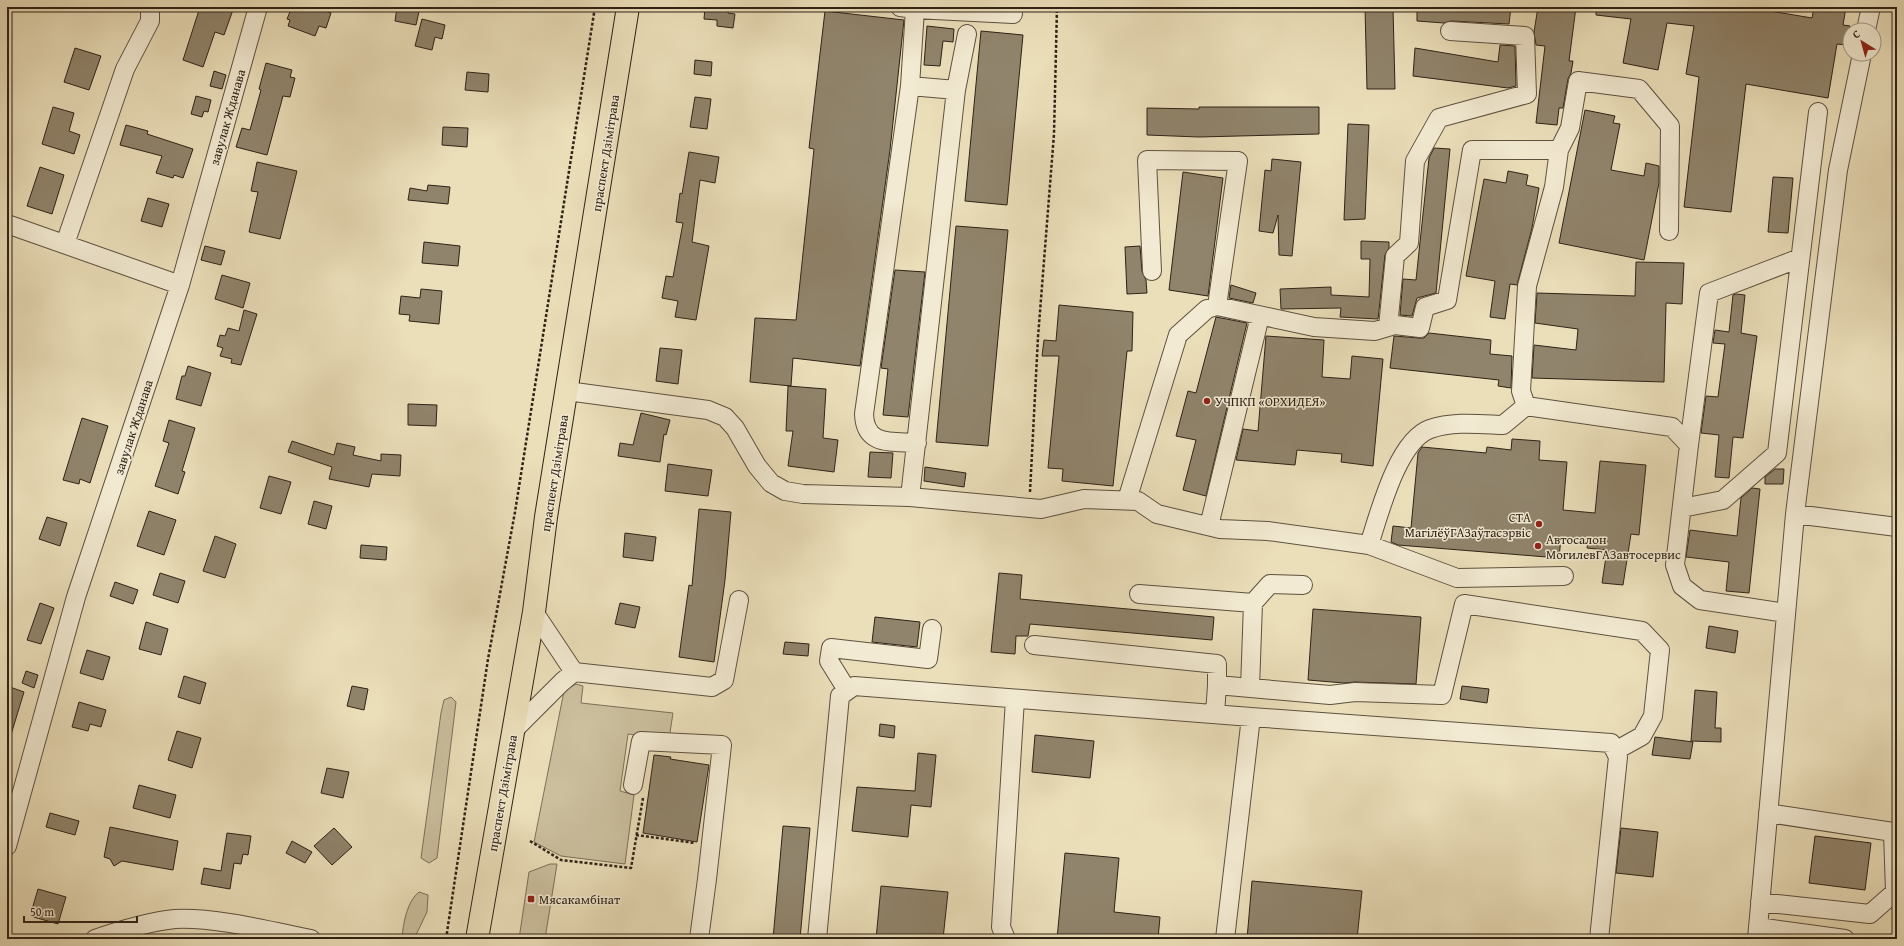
<svg xmlns="http://www.w3.org/2000/svg" width="1904" height="946" font-family="'Gentium Book Plus',serif">
<rect width="100%" height="100%" fill="#ebdfba"/>
<filter id="stains"><feTurbulence type="fractalNoise" baseFrequency=".005" numOctaves="4"/><feColorMatrix values="0 0 0 0 .2 0 0 0 0 .09 0 0 0 0 .02 0 0 0 .5 -.17"/></filter>
<radialGradient id="worn" r=".72"><stop offset=".6" stop-color="#630" stop-opacity="0"/><stop offset="1" stop-color="#630" stop-opacity=".3"/></radialGradient>
<path fill="#cbbf9e" stroke="#7c705a" d="M576 684 583 686 581 703 673 713 669 739 628 734 620 791 634 795 625 864 561 856 534 842 564 691Z
M451 697 456 702 437 858 429 863 421 858 441 713 444 700Z
M550 864H557L545 939H519L529 872Z
M419 892 428 895 427 912 414 939H402C403 924 407 901 419 892Z"/>
<path fill="#90846c" stroke="#2e2217" d="M200 7H234L224 35 215 32 203 67 183 60Z
M292 7H314L331 13 326 28 319 26 315 36 288 26 290 20 287 19Z
M397 7H420L416 25 395 21Z
M705 7H728V13L735 14 733 28 717 26V20L704 19Z
M1365 7 1393 8 1395 89H1367Z
M1417 7H1511L1509 24 1451 21 1444 23 1417 21Z
M1538 7H1576L1569 61H1573L1571 73 1568 79 1563 108H1559L1557 125 1536 123 1545 46 1536 45 1534 32Z
M1596 7H1746L1812 18 1814 7H1846L1843 25 1850 26 1846 45 1837 44 1828 98 1746 84 1731 212 1684 207 1699 77 1686 74 1694 26 1667 23 1658 70 1623 63 1631 19 1596 15Z
M825 11 904 20 890 150 860 366 793 358 791 386 750 382 755 318 796 320 814 149 809 148Z
M422 19 445 25 442 39 435 37 432 50 415 46Z
M927 26 954 29 953 42 943 41 940 66 924 65Z
M981 31 1023 35 1007 205 965 201Z
M1500 45 1515 46 1516 86 1508 88 1413 76 1415 48 1498 62Z
M75 48 101 56 89 90 64 82Z
M695 60 712 62 711 76 694 74Z
M266 63 292 70 290 77 295 78 290 97 283 96 267 155 236 147 242 128 250 130 261 90 259 89Z
M214 71 226 75 222 89 210 86Z
M467 72 489 74 488 92 465 90Z
M196 96 211 100 208 112 204 111 202 117 191 114Z
M695 97 711 99 707 129 690 127Z
M53 107 74 113 69 131 80 135 74 154 42 144Z
M1199 107H1319V134L1199 137 1147 135V108L1199 109Z
M1585 110 1615 116 1613 123 1620 124 1611 170 1644 176 1646 163 1659 166V183L1644 260 1559 243Z
M1348 124 1369 125 1365 219 1344 220Z
M126 125 148 131 147 134 193 149 183 178 174 175 173 178 156 173 162 156 120 145Z
M443 127 468 128 467 147 442 145Z
M1434 148 1450 149 1436 293 1417 298 1412 316 1400 315 1403 279 1416 280 1429 158Z
M689 152 719 157 715 183 700 180 692 242 709 246 696 320 675 317 678 301 662 298 666 276 673 277 683 223 676 222 680 193 682 194Z
M1272 159 1301 162 1292 256 1279 255 1278 215 1273 233 1259 231 1265 170 1271 171Z
M257 162 297 171 280 239 249 232 258 192 251 191Z
M40 167 64 175 52 214 27 206Z
M1508 171 1528 175 1526 185 1539 188 1532 228 1517 285 1510 284 1505 319 1490 317 1495 281 1466 276 1484 179 1506 183Z
M1183 172 1223 178 1208 296 1169 290Z
M1773 177 1793 178 1788 233 1768 232Z
M428 185 450 187 448 204 408 200 410 188 427 191Z
M148 198 169 204 162 227 141 221Z
M956 226 1008 230 988 446 936 442Z
M1361 241 1389 242V248L1385 255 1378 319 1340 317 1341 308 1281 309 1280 289 1331 287V295L1369 297 1370 259H1361Z
M424 242 460 246 458 266 422 263Z
M205 246 225 251 221 265 201 260Z
M1140 246 1142 271 1146 280 1147 293 1127 294 1125 247Z
M1636 262 1684 263 1682 304 1666 303 1664 382 1532 378 1534 345 1576 350 1578 329 1535 323 1537 293 1635 296Z
M895 270 925 272 908 417 883 415 888 369 881 368Z
M222 275 250 283 243 308 215 299Z
M1231 285 1256 293 1253 303 1229 298Z
M421 289 442 291 439 324 409 321 410 315 399 314 401 296 420 298Z
M1736 294 1745 295 1741 333 1757 336 1743 438 1733 437 1729 478 1715 477 1719 435 1701 433 1706 396 1718 397 1725 344 1713 343 1715 330 1729 332 1733 295Z
M1059 305 1133 312 1132 351H1127L1113 486 1062 481 1063 469 1048 468 1059 356H1042L1044 340 1056 341Z
M244 310 257 314 241 365 231 363 232 359 220 356 223 348 217 346 220 335 225 336 228 328 239 331Z
M1216 317 1247 323 1206 496 1183 490 1196 440 1176 436 1188 391 1196 393Z
M1429 333 1491 340 1490 354 1512 356 1511 388 1498 386 1499 380 1390 368 1394 336 1419 338H1424Z
M1266 336 1324 340 1322 377 1350 379 1352 356 1383 359 1373 466 1341 462 1342 454 1297 450 1295 465 1236 460 1243 429 1258 431Z
M660 348 682 350 678 384 656 381Z
M188 366 211 373 201 406 176 399 182 376H185Z
M788 386 826 389 823 438 838 440 834 472 788 466 793 431H786Z
M408 404 437 405 436 426 408 425Z
M641 413 670 420 666 435 664 434 660 462 618 456 620 443 633 445Z
M82 418 108 426 90 483 80 479 79 484 63 480Z
M169 420 195 428 182 471 185 472 178 494 155 486 169 443 163 441Z
M1512 439 1540 441 1539 460 1567 462 1563 510 1595 513 1600 461 1646 465 1639 535 1631 534 1623 585 1602 583 1607 550 1587 548 1588 541 1561 538 1559 558 1398 545 1391 542 1393 526 1411 528 1418 453 1422 447 1486 453 1487 447 1511 450Z
M292 441 334 455 337 443 355 447 353 455 381 461V454L401 455 400 476 372 474 369 487 329 479 332 467 288 452Z
M870 452 893 453 891 478 868 477Z
M668 464 712 470 708 496 665 491Z
M925 467 966 473 964 487 924 481Z
M1775 469H1784L1783 484H1765V477Z
M269 476 291 482 281 514 260 508Z
M1752 488 1760 489 1749 593 1726 591 1729 562 1686 557 1690 530 1737 536 1741 498Z
M314 501 332 506 326 529 308 524Z
M699 509 731 512 725 580 714 662 679 657 689 585 692 586Z
M149 511 176 520 164 555 137 546Z
M47 517 67 523 60 546 39 539Z
M625 533 656 537 653 561 623 557Z
M215 536 236 544 225 578 203 571Z
M361 545 387 547 386 560 360 558Z
M160 573 185 581 178 603 153 595Z
M999 573 1022 575 1020 599 1214 617 1212 640 1030 624 1028 636H1016L1015 654 991 652Z
M115 582 138 590 133 604 110 596Z
M40 603 54 608 41 644 27 640Z
M620 603 640 607 635 628 615 624Z
M1313 609 1421 617 1416 684 1355 682 1344 683 1308 680Z
M875 617 920 622 917 647 872 642Z
M146 622 168 629 161 655 139 649Z
M1709 626 1738 631 1735 653 1706 648Z
M785 642 809 644 808 656 783 654Z
M87 650 110 657 103 680 80 673Z
M26 671 38 675 34 688 22 683Z
M184 676 206 683 200 704 178 697Z
M7 686 24 692 10 738 7 737Z
M352 686 368 689 364 710 347 706Z
M1462 686 1489 689 1487 703 1460 699Z
M1695 690 1717 692 1715 728H1721V742L1691 741Z
M79 702 106 710 101 727 90 724 88 731 72 727Z
M880 724 895 726 894 738 879 736Z
M177 731 201 738 192 768 168 760Z
M1035 735 1094 741 1090 778 1032 772Z
M1655 737 1693 742 1690 759 1652 755Z
M918 753 936 755 931 807 911 805 908 837 852 831 857 787 915 791Z
M654 755 671 757 670 759 709 765 697 842 643 833Z
M327 768 349 772 343 798 321 793Z
M139 785 176 795 170 818 133 808Z
M50 813 79 821 75 835 46 827Z
M783 826 810 828 800 939H773Z
M110 827 178 841 173 870 122 861 114 866 110 859 104 857Z
M334 828 352 847 332 865 314 846Z
M1621 828 1658 832 1653 877 1616 873Z
M227 833 251 836 248 855 243 854 241 864 234 863 230 889 201 884 204 868 221 871Z
M1815 836 1871 843 1865 890 1809 883Z
M292 841 312 852 305 863 286 853Z
M1065 853 1119 858 1114 912 1160 917 1158 939H1057Z
M1252 881 1362 891 1357 939H1247Z
M881 886 948 892 943 939H876Z
M38 889 66 897 58 924 30 916Z"/>
<g fill="none" stroke-linecap="round" stroke-linejoin="round">
<defs>
<path id="minor" d="M900 7 915 9 910 86 864 414C865 447 893 441 917 443
M915 9 1013 14
M1866 30 1871 7
M910 86 956 90
M7 224 180 285
M65 244 125 69 150 21V7
M1217 306 1314 327 1375 331 1395 325 1420 328 1425 307 1447 300 1472 150H1559L1570 128 1578 81 1639 89 1670 126 1669 231
M1388 327 1395 256 1409 243 1415 161 1439 118 1527 94 1525 36 1450 31
M567 391 708 410 725 417 735 428 757 466 771 483 785 491 803 494 910 497 1041 509 1084 499 1138 501 1157 514 1220 529 1268 531 1369 545C1379 515 1397 441 1430 429 1453 421 1479 424 1503 425L1526 406 1672 427 1689 445 1675 565 1682 586 1700 600 1786 613
M1526 406 1521 391 1527 286 1554 187 1559 150
M1689 445 1709 293 1800 258
M910 497 956 90 967 34
M1127 500 1178 335 1207 309 1217 306 1238 161 1147 160 1152 271
M1682 508 1723 500 1777 453 1818 112
M1795 514 1897 527
M1209 526 1260 316
M1369 545 1457 578 1564 576
M1139 594 1253 603 1250 688
M1253 603 1270 584 1303 585
M534 612 574 672
M1034 645 1217 664V685
M847 690 829 661 831 648 928 659 932 629
M1215 714 1217 685 1330 695 1355 692 1442 695 1464 604 1642 631 1660 650 1653 716 1642 736 1615 751
M512 732 562 682 574 672 712 687 724 680 739 600
M633 785 641 741 722 745 707 879 699 939
M1768 813 1893 832 1895 892
M7 846 76 597 180 285 258 7
M1760 902 1870 914 1895 892 1897 893
M1758 927 1845 939
M95 939C121 930 147 922 175 919 215 917 271 931 311 939
M817 939 840 696 854 686 1251 717 1611 743 1618 757 1599 939
M1006 939 1001 927 1015 699
M1225 939 1251 717
M1757 939 1795 514 1838 170 1862 54"/>
<path id="major" d="M477 939 534 612 546 517 628 7"/>
</defs>
<use href="#minor" stroke="#5d5140" stroke-width="20"/>
<use href="#major" stroke="#2e2217" stroke-width="24"/>
<path stroke="#2e2217" stroke-width="2.5" stroke-dasharray="3 2" stroke-linecap="butt" d="M1030 492 1038 337 1054 134 1057 7
M636 835 695 843
M530 841 561 860 631 868 643 798
M446 939 488 659 515 512 595 7"/>
<use href="#minor" stroke="#f2ead2" stroke-width="18"/>
<use href="#major" stroke="#ebdfba" stroke-width="22"/>
</g>
<g fill="#8f2418" stroke="#f2ead2" stroke-width="1.5">
<circle cx="1207" cy="401" r="4"/>
<circle cx="1539" cy="524" r="4"/>
<circle cx="1538" cy="546" r="4"/>
<rect x="527" y="895" width="8" height="8" rx="2"/>
</g>
<g text-anchor="middle" stroke-width="3" stroke-linejoin="round" paint-order="stroke">
<g font-size="13" fill="#2e2217" stroke="#f2ead2">
<text transform="translate(227 117) rotate(-74)" y="5">завулак Жданава</text>
<text transform="translate(605 153) rotate(-81)" y="5">праспект Дзімітрава</text>
<text transform="translate(133 427) rotate(-72)" y="5">завулак Жданава</text>
<text transform="translate(554 473) rotate(-81)" y="5">праспект Дзімітрава</text>
<text transform="translate(502 793) rotate(-80)" y="5">праспект Дзімітрава</text>
</g>
<g font-size="13" fill="#2e2217" stroke="#f2ead2" text-anchor="start">
<text x="1215" y="406">УЧПКП «ОРХИДЕЯ»</text>
<text x="1531" y="522" text-anchor="end">СТА<tspan x="1531" dy="15">МагілёўГАЗаўтасэрвіс</tspan></text>
<text x="1546" y="544">Автосалон<tspan x="1546" dy="15">МогилевГАЗавтосервис</tspan></text>
<text x="539" y="904">Мясакамбінат</text>
</g>
</g>
<rect width="1904" height="946" fill="none" stroke="#ebdfba" stroke-width="24"/>
<rect x="8" y="8" width="1888" height="930" fill="none" stroke="#2e2217" stroke-width="2"/>
<rect x="12" y="12" width="1880" height="922" fill="none" stroke="#2e2217"/>
<g transform="translate(1862 42) rotate(323)"><circle r="19" fill="#f2ead2" stroke="#a49a87"/>
<path d="M0-3L7 15L0 10L-7 15Z" fill="#8f2418"/>
<text y="-6" font-size="11" font-weight="bold" text-anchor="middle" fill="#2e2217">С</text>
</g>
<path d="M24 916v6h113v-6" fill="none" stroke="#2e2217" stroke-width="2"/>
<text x="30" y="916" font-size="12" fill="#2e2217" stroke="#f2ead2" stroke-width="3" paint-order="stroke">50 m</text>
<rect width="100%" height="100%" filter="url(#stains)"/>
<rect width="100%" height="100%" fill="url(#worn)"/>
</svg>
